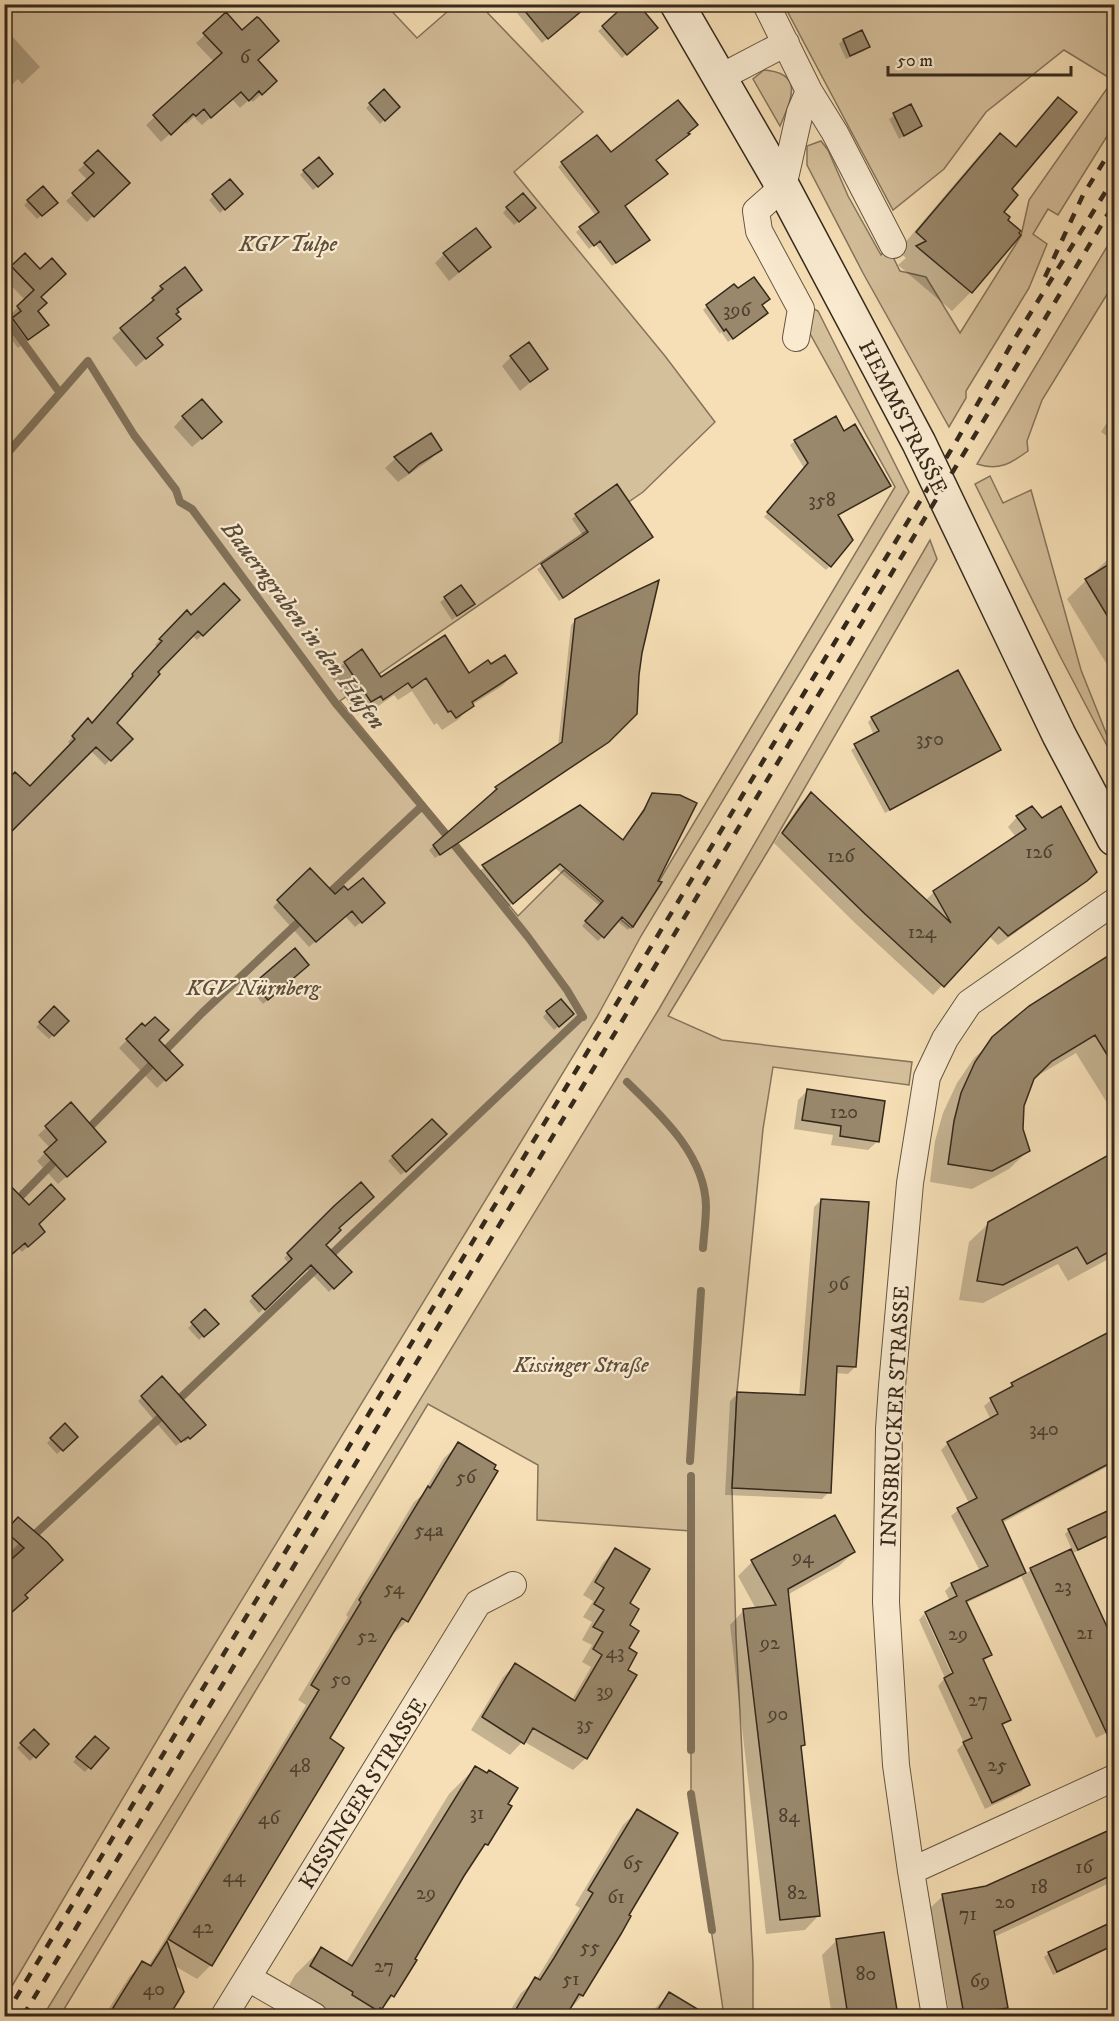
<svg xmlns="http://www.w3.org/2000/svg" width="1119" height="2021" font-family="'IM FELL DW Pica',serif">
<rect width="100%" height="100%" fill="#f6dfb6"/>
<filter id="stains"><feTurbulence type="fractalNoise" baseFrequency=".00333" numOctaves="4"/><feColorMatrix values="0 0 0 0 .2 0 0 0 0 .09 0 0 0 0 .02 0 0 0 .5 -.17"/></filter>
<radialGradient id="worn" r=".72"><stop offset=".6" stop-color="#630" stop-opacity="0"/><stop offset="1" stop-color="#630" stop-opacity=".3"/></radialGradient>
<path fill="#d5c09c" stroke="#85745c" stroke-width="1.5" d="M5 5H386L417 38 455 5H480L583 112 514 172 665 356 715 422 643 492 340 701 518 916 564 870 631 928 895 487 808 330 809 306 818 311 909 492 641 936 597 1017 182 1698 5 1998Z
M784 5H1114V125L1058 215 1048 209 1033 234 1047 244 1029 288 966 391V398L949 427 863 273 807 165V146L821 141 828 150 848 196 881 255 888 247 900 271 926 277 960 333 1021 236 1029 200 1113 80 1064 50 986 112 944 169 893 210Z
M764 70C805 73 791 100 780 126L753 79Z
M1114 235V283L1042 400 1027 441 1028 451C1010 464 998 471 977 464Z
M990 476 1003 503 1031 490 1081 670 1114 753V759L1061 658 975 484Z
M930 540 937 559 774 841 668 1016 722 1040 912 1062 909 1085 773 1067 763 1129 737 1392 732 1488 736 1637 753 1963V2016H724L691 1794V1531L537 1520 538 1465 428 1404 60 2016H43L659 1009Z"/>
<path fill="#0003" d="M526 4 574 16 542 43 517 13Z
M226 15 242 33 256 60 275 81 253 102 250 99 240 108 232 99 202 125 194 117 186 124 184 121 161 142 146 125 214 62 196 43Z
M603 27 652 32 622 58 598 31Z
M11 35 40 67 22 84 18 79 4 92V40Z
M843 40 869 46 864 51 846 59 839 44Z
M384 92 398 107 380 124 366 108Z
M1059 99 1009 189 1002 212 1006 220 1019 235 971 292 952 311 898 265 906 258 898 251 981 153 1000 135 1014 147Z
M911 106 921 126 899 139 889 119Z
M611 154 655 160 623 207 644 244 612 266 595 244 589 249 576 232 596 216 558 167 562 163Z
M85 164 127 183 87 222 66 201 88 181 78 170Z
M304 171 327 178 313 190 300 175Z
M230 181 237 198 220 213 209 200Z
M28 201 55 203 37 219 24 205Z
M507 208 530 212 514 225 503 213Z
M444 254 480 256 449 281 435 263Z
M25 255 40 297 37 311 47 325 18 348 4 330V327L12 320 9 316 25 300 4 278V275Z
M184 269 200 290 176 311 175 314 179 319 156 339 161 345 136 367 112 338 145 309 144 308 154 298 152 297 161 287Z
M737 290 768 299 761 306 762 317 728 342 721 332 720 334 703 310 707 306Z
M511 357 546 369 520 391 502 366Z
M1114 411V441L1101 432Z
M183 417 211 431 192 447 174 427Z
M843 433 889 485 837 516 830 566 826 570 764 517 804 468 790 445 795 441Z
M431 435 440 449 431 459 398 482 385 468 395 459Z
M576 515 651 537 559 601 537 569 584 537 572 519Z
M1114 556V676L1067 599 1106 561Z
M461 587 468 608 452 620 440 602Z
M238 600 197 640 192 635 156 672 115 723 131 739 105 765 91 751 15 825 17 827 4 839V784L30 788 71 745 68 742 83 725H92L130 681 128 680 158 647 155 645 187 612 191 617Z
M576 620 608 742 435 858 429 850 493 794 492 792 496 788 558 746 571 625Z
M362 651 381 679 468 675 490 666 515 672 502 686 472 705 459 719 442 730 437 723 434 725 412 691 398 700 394 695 370 712 367 708 357 715 331 676 344 663Z
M1114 684V696L1110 689Z
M872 718 999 750 995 754 885 813 851 750 874 735 868 722Z
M653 794 656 882 659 883 628 930 617 921 598 941 582 926 600 906 555 868 508 907 479 871 580 807 622 842Z
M811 794 925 901 934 892 1016 837 1008 827 1017 817 1086 881 1076 890 998 945 989 936 933 995 855 923 774 843 801 803Z
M310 870 335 896 377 909 355 927 345 916 309 947 273 907Z
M4 874 12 884 4 890Z
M1114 954V1114L1076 1053 1032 1079 1022 1105 1021 1129 1028 1151 1009 1169 972 1189 930 1182 935 1141 943 1113 957 1083 974 1058 1029 1007Z
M303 969 263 1004 250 989 254 985Z
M54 1009 67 1021 49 1039 36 1027Z
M547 1012 568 1018 554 1030 543 1017Z
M142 1025 181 1065 157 1088 119 1048Z
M807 1091 878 1141 868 1150 831 1145 833 1135 794 1129 798 1100Z
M71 1105 97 1150 58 1184 37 1161 50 1148 38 1135Z
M432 1121 445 1134 401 1175 388 1161Z
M1114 1154V1256L1068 1281 1058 1264 983 1303 959 1300 969 1242 989 1223Z
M821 1200 855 1367 848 1374 835 1373 829 1492 822 1499 725 1495 730 1401 737 1394 799 1397 814 1207Z
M335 1207 323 1245 349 1272 329 1292 306 1268 259 1313 249 1301 289 1264 284 1258Z
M37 1224 38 1237 22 1252 18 1248Z
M205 1312 216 1324 199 1340 188 1328Z
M1108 1334 1114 1346V1463L1002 1523 1025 1575 1031 1569 1072 1550 1065 1534 1069 1530 1114 1510V1534L1071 1554 1114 1646V1729L1096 1738 1021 1576 1017 1579 966 1603 990 1655 983 1662 1009 1719 1001 1727 1028 1785 1021 1792 985 1809 957 1750 964 1743 938 1686 945 1678 919 1620 924 1614 955 1681 957 1679 927 1614H925L950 1601 945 1591 952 1584 980 1571 951 1516 958 1510 969 1503 941 1450 948 1443 991 1420 984 1406 991 1400 1005 1392 1012 1384Z
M162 1379 200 1429 185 1442 183 1440 176 1446 138 1401Z
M65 1425 76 1437 57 1454 47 1443Z
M459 1444 492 1469 407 1621 392 1635 391 1634 328 1738 211 1965 197 1979 173 1965 182 1992 167 2016H104L129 1977 143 1963 148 1966 156 1954 306 1705 298 1700 348 1617 346 1615 414 1502 422 1495 444 1458Z
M18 1520 46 1544 19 1605V1555L4 1542V1534Z
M615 1550 628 1604 626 1670 635 1676 586 1758 573 1770 523 1741 510 1755 471 1730 503 1677 515 1665 572 1700 591 1667 582 1662 592 1645 582 1640 592 1622 583 1617 593 1601 583 1595 603 1563Z
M854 1552 839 1566 787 1595 803 1745 800 1748 819 1915 805 1930 766 1934 730 1625 744 1610 756 1609 738 1576 752 1562Z
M34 1731 47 1744 30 1761 17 1748Z
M95 1738 107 1748 85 1772 73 1762Z
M475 1768 486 1844 476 1854 393 1996 373 2016H324L285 1993 295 1975 321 1949 345 1964 449 1794Z
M637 1811 582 1996 564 2016H507L521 1993 536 1980 580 1908 575 1905 623 1825Z
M1114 1830V1881L994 1937 1006 2007 997 2016H950L930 1908 943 1896 986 1888Z
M1114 1923V1946L1053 1975 1044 1957 1049 1953Z
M883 1933 896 2016H832L822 1955 837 1940Z
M669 1994 706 2016H650L655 2008Z"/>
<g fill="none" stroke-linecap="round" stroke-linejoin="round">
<path stroke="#817159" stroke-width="8" d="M4 316 60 393
M4 457 88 361 134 435 176 490 180 502 192 509 337 705 443 831 528 937 567 990 583 1017
M325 897 422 806
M627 1082C661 1115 705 1155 706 1206 706 1220 704 1234 703 1248
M85 1132 202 1013 305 916
M15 1202 59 1157
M175 1403 582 1016
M690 1461 701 1291
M691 1476V1750
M4 1563 166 1412
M691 1794 712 1930"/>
</g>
<path fill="#99886c" stroke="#35291c" stroke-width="1.5" d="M519 4H590L548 39Z
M626 4H638L658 28 627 55 602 26Z
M226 12 242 30 257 17 259 18 279 41 258 60 277 81 262 95 259 91 249 101 241 92 211 118 204 109 196 116 193 114 171 135 153 115 222 53 203 33Z
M862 30 870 47 850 56 843 39Z
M384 89 400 107 385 121 369 103Z
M1058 97 1077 112 1012 189 1018 195 1004 212 1010 217 1008 220 1021 231 1019 233 1021 235 972 293 916 246 926 241 916 232 1000 133 1016 147Z
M678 100 698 125 688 133 690 134 656 160 668 174 625 206 650 240 616 263 600 241 594 246 579 227 599 212 561 162 597 135 611 152Z
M911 104 922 126 904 136 893 113Z
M98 150 130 183 94 217 72 193 94 173 84 163Z
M319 157 333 174 318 187 303 170Z
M230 179 243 194 225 210 212 194Z
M43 186 58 203 42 216 27 200Z
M523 193 536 208 519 222 506 207Z
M476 228 491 247 459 272 443 253Z
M25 253 40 269 52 258 66 274 41 297 47 303 38 311 49 325 28 340 12 318 21 311 17 306 34 290 11 266Z
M185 267 202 290 177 309 179 312 176 314 181 319 157 338 163 345 146 359 120 328 154 300 152 298 163 289 160 286Z
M754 277 770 299 762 305 768 313 733 339 726 329 724 331 706 305 734 284 738 288Z
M529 342 548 369 530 382 510 356Z
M202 399 222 422 202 439 182 416Z
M836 416 844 431 855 424 891 486 838 515 853 540 831 567 767 512 808 463 794 440Z
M431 433 442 450 419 464 409 473 394 457Z
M617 484 653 537 563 598 541 564 588 532 575 514Z
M1114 561V627L1085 579Z
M659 580 642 653 639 675 637 714 609 742 440 855 433 845 497 789 495 787 562 742 575 619Z
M224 583 240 600 203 636 198 631 158 672 160 674 117 723 133 739 111 761 96 747 4 839V783L15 772 30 786 75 739 72 736 88 718 92 723 133 676 132 674 162 641 159 639 187 610 191 615Z
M461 585 475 604 457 616 444 597Z
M445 635 469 673 488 660 491 664 505 655 517 673 472 702 474 706 456 718 451 711 448 712 426 678 412 688 408 683 383 700 381 696 371 702 344 662 362 649 381 677Z
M958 670 1001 750 890 810 854 744 879 731 871 717Z
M811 792 951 923 933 891 1026 829 1016 816 1032 806 1042 818 1061 806 1097 872 1087 881 1008 936 999 927 944 987 865 914 782 833Z
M652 793 680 795 697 803 658 881 662 882 633 927 622 917 604 938 585 921 603 901 560 864 513 904 482 865 580 805 623 840 644 810Z
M310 868 335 894 344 886 348 890 363 878 385 903 362 923 352 911 316 942 277 900Z
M295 948 309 965 268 1000 253 984Z
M1114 952V1066L1095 1035 1052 1061 1034 1079 1024 1106 1023 1129 1030 1151 992 1171 948 1164 954 1121 961 1093 975 1062 992 1037 1029 1006Z
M561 999 574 1014 559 1027 546 1011Z
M54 1006 69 1021 54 1036 39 1022Z
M155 1017 169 1030 159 1040 183 1065 166 1081 126 1039 142 1023 145 1026Z
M807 1089 885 1101 879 1142 840 1136 841 1126 802 1120Z
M71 1102 106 1142 67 1177 44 1152 57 1140 45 1126Z
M432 1119 447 1134 406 1172 392 1156Z
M1114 1152V1249L1087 1264 1077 1247 1003 1285 977 1281 988 1222Z
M4 1179 29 1205 51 1184 65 1199 39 1224 45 1232 28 1247 25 1243 4 1261Z
M361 1182 374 1197 339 1228 341 1230 326 1245 352 1272 334 1289 311 1265 265 1310 252 1296 292 1259 287 1253 334 1206Z
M821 1199 869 1202 856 1367 837 1366 831 1493 732 1488 737 1392 805 1395Z
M205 1309 219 1324 204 1337 191 1322Z
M1109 1332 1114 1343V1461L1002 1520 1026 1573 966 1601 992 1655 983 1659 1011 1720 1002 1724 1030 1785 992 1803 963 1742 972 1738 944 1678 953 1673 925 1612 957 1596 951 1583 988 1566 957 1508 977 1498 947 1442 998 1414 990 1398 1013 1386 1011 1383Z
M162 1376 206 1425 190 1439 188 1437 181 1442 141 1396Z
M65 1423 78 1437 63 1451 50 1438Z
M458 1442 496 1465 494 1469 498 1471 408 1622 402 1618 330 1738 344 1748 212 1966 168 1939 319 1690 311 1685 361 1602 359 1600 428 1486 430 1488Z
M1114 1508V1533L1078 1550 1068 1529Z
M835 1515 855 1552 788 1589 805 1745 801 1746 820 1916 780 1920 743 1609 776 1605 751 1560Z
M18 1517 47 1542 63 1560 25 1595 28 1598 4 1619V1566L24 1548 5 1531Z
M615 1548 650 1569 630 1603 639 1609 630 1625 639 1631 629 1648 637 1653 628 1670 637 1675 587 1759 533 1728 524 1744 482 1717 515 1663 575 1701 602 1655 593 1649 603 1632 593 1627 604 1610 594 1604 604 1588 595 1582Z
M1071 1549 1114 1642V1749L1030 1568Z
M34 1729 49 1744 36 1758 20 1743Z
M95 1736 109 1748 91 1769 76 1757Z
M475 1766 487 1773 489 1770 518 1788 508 1804 512 1806 488 1845 485 1844 464 1876 415 1959 417 1960 394 1997 391 1995 382 2009 380 2008 378 2011 352 1995 353 1992 310 1966 321 1947 352 1966Z
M637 1809 678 1833 629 1915 631 1916 621 1934 583 1996 579 1994 566 2016H512L535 1977 540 1980 554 1958 593 1893 588 1890Z
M1114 1828V1874L994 1931 1008 2008 964 2015 942 1894 986 1886Z
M1114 1921V1945L1057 1972 1048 1952Z
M884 1932 898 2016H848L836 1939Z
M167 1941 184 1992 169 2016H108L142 1961 151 1966Z
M669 1992 709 2016H654Z"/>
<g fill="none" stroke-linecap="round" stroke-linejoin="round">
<defs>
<path id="street" d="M766 4 809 91 835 133 893 245
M721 77 786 43
M796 338 801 309 759 231 756 211 783 187 800 112 809 91
M911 1871 1114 1778
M248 1978 314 2016
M224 2016 478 1603 513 1585
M935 2016 911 1871 896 1765 886 1602 889 1429 892 1386 910 1183 927 1077 945 1039 969 1003 1114 902"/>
<path id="secondary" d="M677 4 783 187 919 443 1059 735 1114 839"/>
</defs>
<use href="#street" stroke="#655642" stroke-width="28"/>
<use href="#secondary" stroke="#35291c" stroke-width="36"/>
<use href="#street" stroke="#f9ead0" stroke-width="26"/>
<use href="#secondary" stroke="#f9ead0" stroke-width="33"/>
<path stroke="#35291c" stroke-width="4.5" stroke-dasharray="10 10" stroke-linecap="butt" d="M1045 277 1083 195 1114 145
M5 2016 957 440 1012 343 1114 178
M23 2016 1114 204"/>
</g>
<g text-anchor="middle" stroke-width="4.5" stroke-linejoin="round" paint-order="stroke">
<g font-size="20" fill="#4e4130">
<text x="245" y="63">6</text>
<text x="737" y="316">396</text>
<text x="822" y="506">358</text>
<text x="930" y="745">350</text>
<text x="1039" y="858">126</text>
<text x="841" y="862">126</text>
<text x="922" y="938">124</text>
<text x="844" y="1118">120</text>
<text x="839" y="1290">96</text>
<text x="1044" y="1435">340</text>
<text x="466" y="1483">56</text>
<text x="429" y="1536">54a</text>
<text x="803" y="1563">94</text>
<text x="1063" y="1592">23</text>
<text x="394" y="1594">54</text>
<text x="1085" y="1639">21</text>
<text x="958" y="1640">29</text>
<text x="367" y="1642">52</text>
<text x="770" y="1649">92</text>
<text x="615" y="1658">43</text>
<text x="341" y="1685">50</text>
<text x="605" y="1697">39</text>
<text x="978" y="1706">27</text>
<text x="778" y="1720">90</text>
<text x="585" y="1730">35</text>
<text x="997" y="1771">25</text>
<text x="300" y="1772">48</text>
<text x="477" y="1819">31</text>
<text x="789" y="1822">84</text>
<text x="269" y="1824">46</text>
<text x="633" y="1869">65</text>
<text x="1084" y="1873">16</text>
<text x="234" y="1882">44</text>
<text x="1039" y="1893">18</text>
<text x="426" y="1899">29</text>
<text x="797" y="1899">82</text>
<text x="616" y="1903">61</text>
<text x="1005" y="1908">20</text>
<text x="968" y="1920">71</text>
<text x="203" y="1933">42</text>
<text x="590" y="1953">55</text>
<text x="384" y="1972">27</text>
<text x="866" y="1980">80</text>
<text x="571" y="1985">51</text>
<text x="980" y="1987">69</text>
<text x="154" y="1995">40</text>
</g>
<g font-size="22" font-style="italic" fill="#5d4f3c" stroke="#f9ead0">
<text x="288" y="251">KGV Tulpe</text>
<text x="253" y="995">KGV Nürnberg</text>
<text x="581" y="1372">Kissinger Straße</text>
</g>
<g font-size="22" fill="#35291c" stroke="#f9ead0">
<text transform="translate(904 417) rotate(63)" y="8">HEMMSTRASSE</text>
<text transform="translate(894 1416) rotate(-87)" y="8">INNSBRUCKER STRASSE</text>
<text transform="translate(362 1793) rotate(-58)" y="8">KISSINGER STRASSE</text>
</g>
<g font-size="24" font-style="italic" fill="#5b4d3b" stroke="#f9ead0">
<text transform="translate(304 625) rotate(53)" y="8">Bauerngraben in den Hufen</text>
</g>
</g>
<rect width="1119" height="2021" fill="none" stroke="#f6dfb6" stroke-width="24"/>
<rect x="6" y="6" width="1107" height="2009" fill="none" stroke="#35291c" stroke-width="3"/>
<rect x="12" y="12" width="1095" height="1997" fill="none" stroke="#35291c" stroke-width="1.5"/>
<path d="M888 66v9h183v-9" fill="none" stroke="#35291c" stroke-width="3"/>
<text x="897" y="66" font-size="18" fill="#35291c" stroke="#f9ead0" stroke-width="4.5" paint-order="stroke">50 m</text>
<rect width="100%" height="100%" filter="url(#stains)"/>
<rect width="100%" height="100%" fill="url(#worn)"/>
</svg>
